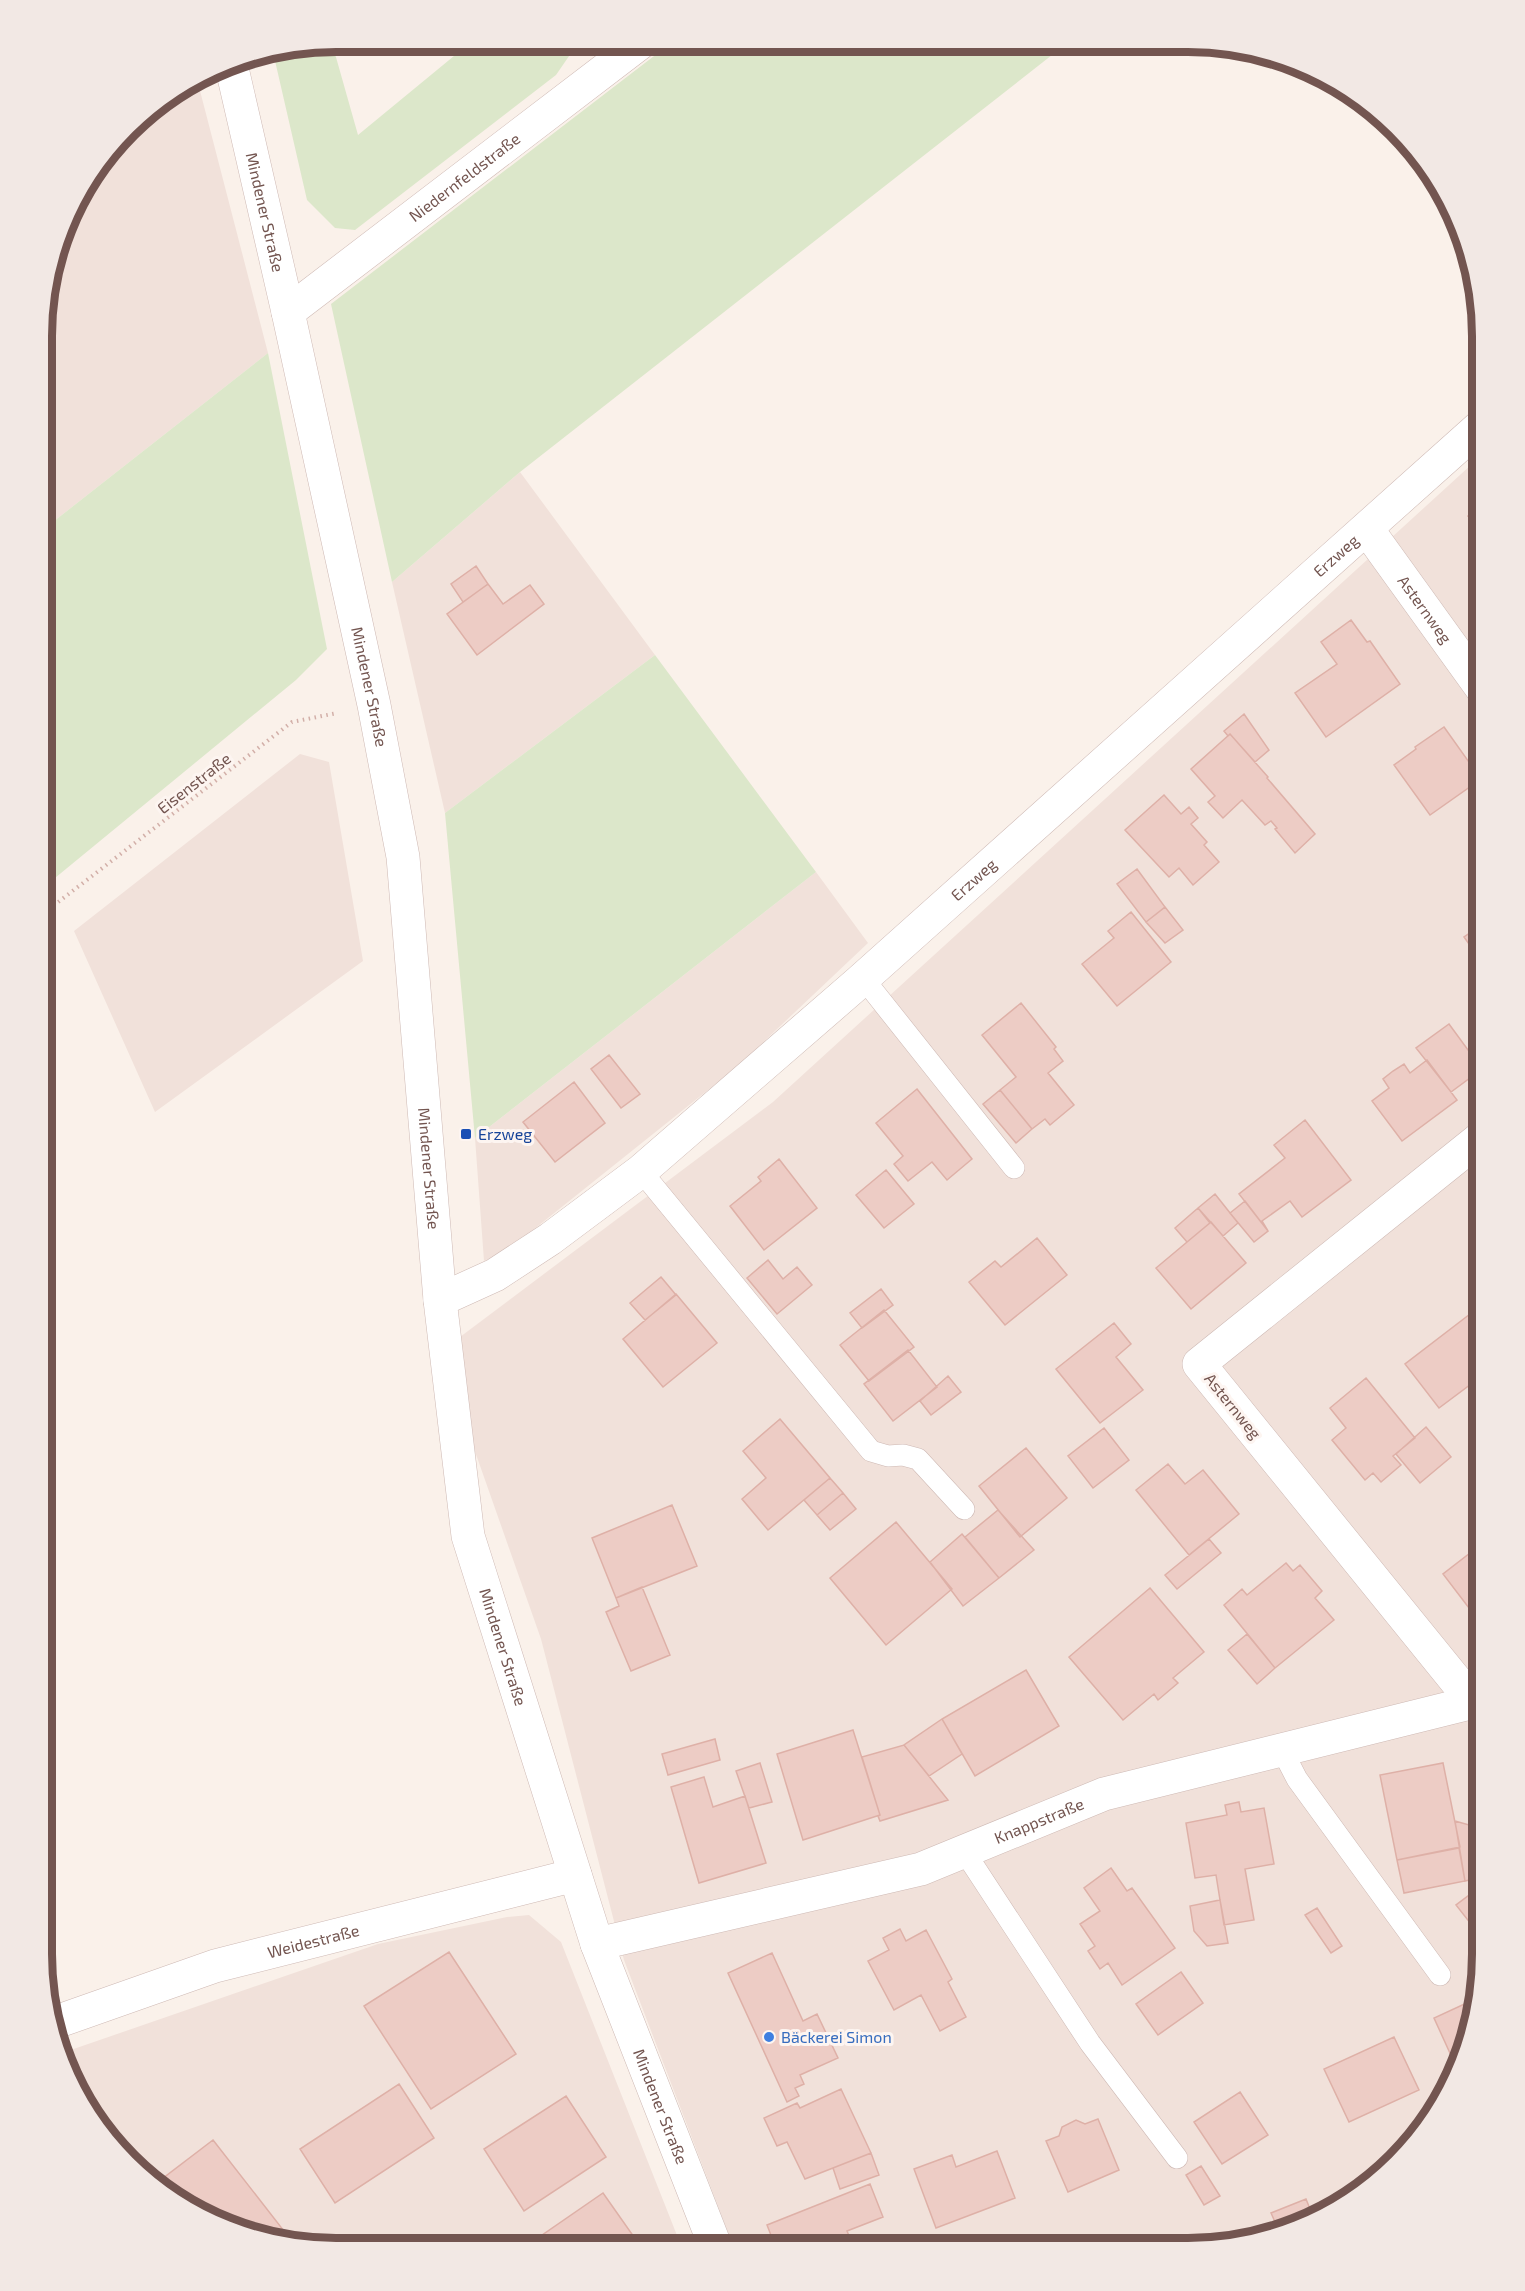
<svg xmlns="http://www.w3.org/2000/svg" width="1525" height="2291" font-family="'Exo 2',sans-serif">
<rect width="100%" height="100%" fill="#faf1ea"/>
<path fill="#f1e1da" d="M198 83 268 353 44 529 45 298 81 190 143 115Z
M1483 454 1482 1974 1467 2049 1433 2118 1382 2176 1302 2226 1189 2249 734 2248 624 1960 541 1639 440 1352 773 1102Z
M520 472 655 655 445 813 392 582Z
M300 754 329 762 363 961 155 1112 74 931Z
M816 872 868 943 738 1066 508 1250 484 1261 475 1138Z
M529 1915 561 1942 682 2248 298 2247 224 2227 157 2188 103 2134 65 2068 62 2053 378 1944 507 1917Z"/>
<path fill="#dce7ca" d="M471 42 578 43 556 75 355 230 335 228 307 200 273 52 332 43 358 135Z
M671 43 1066 44 520 472 392 582 331 304Z
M268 353 327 649 296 680 44 887V529Z
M655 655 816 872 475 1138 445 813Z"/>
<path fill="#edccc5" stroke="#deb0a7" stroke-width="1.5" d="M1483 503V533L1468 516Z
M476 566 488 584 463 602 451 584Z
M488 584 503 604 530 585 544 604 477 655 447 614Z
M1351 620 1367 642 1370 641 1400 684 1326 737 1295 693 1337 664 1321 642Z
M1244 714 1269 750 1255 762 1230 734 1228 736 1224 731Z
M1444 727 1481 779 1430 815 1394 765 1416 749 1415 747Z
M1230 734 1268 777 1267 778 1315 834 1295 853 1275 829 1277 828 1271 821 1265 825 1242 800 1223 818 1208 802 1215 796 1191 769Z
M1164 795 1181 814 1189 807 1198 818 1191 824 1207 842 1204 845 1219 862 1193 885 1179 868 1169 877 1125 830Z
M1137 869 1165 907 1146 922 1117 884Z
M1165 907 1183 930 1165 943 1146 922Z
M1131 912 1171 962 1117 1006 1082 964 1114 938 1108 931Z
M1483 924V953L1478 957 1464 937Z
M1021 1003 1056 1047 1054 1049 1063 1061 1048 1073 1074 1105 1050 1125 1045 1119 1032 1129 1000 1090 1016 1077 982 1035Z
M1449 1024 1482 1069 1451 1092 1416 1048Z
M609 1055 640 1094 621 1108 591 1069Z
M1427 1060 1457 1100 1402 1141 1372 1101 1389 1088 1383 1079 1393 1071 1404 1064 1410 1073Z
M574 1082 605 1123 555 1162 523 1122Z
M917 1089 972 1159 947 1180 932 1162 908 1181 894 1164 903 1156 876 1123Z
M1000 1090 1032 1129 1016 1143 983 1104Z
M1305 1120 1351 1180 1302 1217 1290 1201 1262 1221 1268 1231 1239 1194 1285 1158 1274 1145Z
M779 1159 817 1208 764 1250 730 1206 761 1181 758 1177Z
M886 1170 914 1204 884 1228 856 1195Z
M1215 1194 1238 1223 1223 1236 1198 1208Z
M1245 1201 1268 1231 1254 1242 1230 1213Z
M1198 1208 1210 1223 1187 1242 1175 1228Z
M1483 1208V1232L1471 1216Z
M1211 1222 1246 1263 1191 1309 1156 1268Z
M1037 1238 1067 1275 1005 1325 969 1282 995 1261 1001 1267Z
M768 1260 783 1279 797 1267 812 1285 777 1314 747 1278Z
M661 1277 676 1295 645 1320 630 1303Z
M881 1289 893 1305 862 1328 850 1313Z
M676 1294 717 1343 663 1387 623 1339Z
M884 1310 914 1347 869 1381 840 1345Z
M1474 1311 1483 1322V1375L1439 1408 1405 1364Z
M1114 1323 1131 1344 1116 1357 1143 1390 1100 1423 1056 1369Z
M908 1350 937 1387 893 1421 864 1384Z
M948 1376 961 1392 931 1415 920 1401Z
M1366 1378 1415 1438 1393 1456 1401 1465 1381 1482 1373 1473 1365 1480 1332 1440 1346 1428 1330 1408Z
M780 1419 830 1478 768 1530 742 1499 766 1478 743 1451Z
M1426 1427 1451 1457 1420 1483 1396 1454Z
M1104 1428 1129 1460 1093 1488 1068 1456Z
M1026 1448 1067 1498 1020 1537 979 1486Z
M1168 1464 1185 1484 1203 1470 1239 1514 1189 1555 1136 1490Z
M830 1478 843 1493 817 1515 804 1500Z
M843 1493 856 1509 830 1530 817 1515Z
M672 1505 697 1566 616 1598 592 1538Z
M998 1510 1034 1550 999 1578 965 1537Z
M896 1522 952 1589 886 1645 830 1578Z
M962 1534 999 1578 963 1606 930 1562Z
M1209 1539 1221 1553 1177 1589 1165 1575Z
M1483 1543 1482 1625 1443 1574Z
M1286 1563 1293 1571 1300 1565 1322 1591 1315 1598 1334 1620 1275 1668 1224 1605 1242 1589 1247 1595Z
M642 1587 670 1655 631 1671 606 1612 619 1606 616 1598Z
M1150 1588 1204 1652 1173 1678 1178 1683 1158 1700 1154 1694 1123 1720 1069 1657Z
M1247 1634 1275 1668 1257 1684 1228 1650Z
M1026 1670 1059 1726 975 1776 942 1719Z
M942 1719 962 1754 929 1776 904 1745Z
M853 1730 880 1815 803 1840 777 1754Z
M715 1739 720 1760 668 1775 662 1754Z
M904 1745 948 1800 880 1821 878 1816 880 1815 862 1757Z
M760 1763 772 1802 749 1808 736 1771Z
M1443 1763 1460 1847 1397 1860 1380 1775Z
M704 1777 713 1807 745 1796 766 1863 699 1883 671 1787Z
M1239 1802 1241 1812 1264 1808 1274 1864 1245 1869 1254 1920 1224 1925 1216 1875 1195 1878 1186 1823 1227 1815 1225 1805Z
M1455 1821 1480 1828 1482 1837V1877L1465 1881Z
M1459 1848 1465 1881 1404 1893 1397 1860Z
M1111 1868 1127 1891 1132 1888 1175 1948 1122 1985 1108 1963 1100 1969 1088 1951 1095 1946 1080 1924 1100 1911 1084 1888Z
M1480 1887 1482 1891V1930L1478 1933 1456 1905Z
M1220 1900 1228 1943 1207 1946 1194 1931 1190 1906Z
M1317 1908 1342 1946 1331 1953 1305 1915Z
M900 1929 906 1941 926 1930 952 1979 948 1982 966 2017 940 2031 921 1995 894 2010 868 1961 889 1950 883 1938Z
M449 1952 516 2054 431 2109 364 2006Z
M772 1953 803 2021 817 2014 838 2058 800 2075 804 2084 795 2088 799 2096 787 2102 728 1973Z
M1181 1972 1203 2003 1158 2035 1136 2004Z
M1471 2001 1476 2008 1467 2049 1463 2058 1454 2062 1434 2018Z
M1394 2037 1419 2090 1349 2122 1324 2069Z
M399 2084 434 2138 335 2203 300 2149Z
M841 2089 871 2153 805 2179 787 2142 777 2146 764 2118 797 2103 800 2108Z
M1240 2092 1268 2135 1222 2164 1194 2122Z
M566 2096 606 2157 524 2211 484 2149Z
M1098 2119 1119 2170 1068 2192 1046 2141 1059 2136 1062 2127 1076 2120 1085 2124Z
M213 2140 284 2231 272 2240 224 2227 179 2201 162 2179Z
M997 2151 1015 2198 936 2228 914 2169 952 2155 956 2167Z
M871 2153 879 2175 840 2189 833 2168Z
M1201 2166 1220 2196 1204 2205 1186 2175Z
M870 2184 883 2217 847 2231 854 2248H776L767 2225Z
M603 2193 641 2247H540L535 2240Z
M1306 2199 1314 2219 1302 2226 1279 2231 1271 2213Z"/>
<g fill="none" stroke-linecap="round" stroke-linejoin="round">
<defs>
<path id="service" d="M863 978 1014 1168
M641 1171 871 1451 888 1456 903 1455 918 1459 964 1509
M1282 1750 1297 1779 1440 1975
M964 1851 1090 2043 1177 2158"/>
<g id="minor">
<path id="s1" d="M288 312 640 43"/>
<path id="s2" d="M1367 529 1483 690"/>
<path id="s3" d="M440 1300 495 1275 550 1239 641 1171 859 982 1483 424"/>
<path d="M1474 1703 1199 1364 1483 1136"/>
<path id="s4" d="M597 1944 921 1869 1104 1794 1482 1700"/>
<path id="s5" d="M56 2022 215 1966 575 1875"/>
</g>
<g id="tertiary">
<path id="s6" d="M231 64 288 312 374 705 403 857 440 1300 468 1536 597 1944 716 2248"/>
</g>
</defs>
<use href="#service" stroke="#ceb9b4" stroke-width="22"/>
<use href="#minor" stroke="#ceb9b4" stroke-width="34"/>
<use href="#tertiary" stroke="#ceb9b4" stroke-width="34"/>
<path stroke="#d2afa8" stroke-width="4" stroke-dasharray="1.5 4.5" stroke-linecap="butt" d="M44 913 292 722 337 713"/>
<use href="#service" stroke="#fff" stroke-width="21"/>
<use href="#minor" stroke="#fff" stroke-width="33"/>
<use href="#tertiary" stroke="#fff" stroke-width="33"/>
</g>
<rect fill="#1a4fb4" stroke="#fdf5f1" stroke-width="2" x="460" y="1128" width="12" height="12" rx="3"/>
<circle fill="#3f7fe0" stroke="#fdf5f1" stroke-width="2" cx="769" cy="2037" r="6"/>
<g text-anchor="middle" stroke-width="6" stroke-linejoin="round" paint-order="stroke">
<g font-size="16" fill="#735550" stroke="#fdf5f1">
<text dy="6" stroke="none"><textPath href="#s1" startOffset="222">Niedernfeldstraße</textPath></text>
<text dy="6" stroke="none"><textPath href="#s6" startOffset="152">Mindener Straße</textPath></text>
<text dy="6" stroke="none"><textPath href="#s3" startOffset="1168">Erzweg</textPath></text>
<text dy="6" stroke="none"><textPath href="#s2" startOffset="99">Asternweg</textPath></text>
<text dy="6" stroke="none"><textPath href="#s6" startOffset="638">Mindener Straße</textPath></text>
<text transform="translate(194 783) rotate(-38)" y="6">Eisenstraße</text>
<text dy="6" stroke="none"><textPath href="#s3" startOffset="682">Erzweg</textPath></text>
<text dy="6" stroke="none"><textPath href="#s6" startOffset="1124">Mindener Straße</textPath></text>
<text transform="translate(1233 1406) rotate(51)" y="6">Asternweg</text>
<text dy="6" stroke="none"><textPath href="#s6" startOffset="1610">Mindener Straße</textPath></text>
<text dy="6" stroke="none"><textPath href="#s4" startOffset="460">Knappstraße</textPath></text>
<text dy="6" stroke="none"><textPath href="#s5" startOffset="270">Weidestraße</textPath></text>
<text dy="6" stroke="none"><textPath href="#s6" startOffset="2096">Mindener Straße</textPath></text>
</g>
<g font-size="16" fill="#164399" stroke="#fdf5f1" text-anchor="start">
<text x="478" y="1140">Erzweg</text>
</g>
<g font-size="16" fill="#366cbe" stroke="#fdf5f1" text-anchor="start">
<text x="781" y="2043">Bäckerei Simon</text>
</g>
</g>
<path d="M0 0H1525V2291H0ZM336 52H1188A284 284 0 0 1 1472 336V1954A284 284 0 0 1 1188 2238H336A284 284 0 0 1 52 1954V336A284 284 0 0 1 336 52Z" fill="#f2e8e4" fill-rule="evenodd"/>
<path fill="none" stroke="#735550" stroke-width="8" d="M336 52H1188A284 284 0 0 1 1472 336V1954A284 284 0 0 1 1188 2238H336A284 284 0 0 1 52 1954V336A284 284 0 0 1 336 52Z"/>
</svg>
